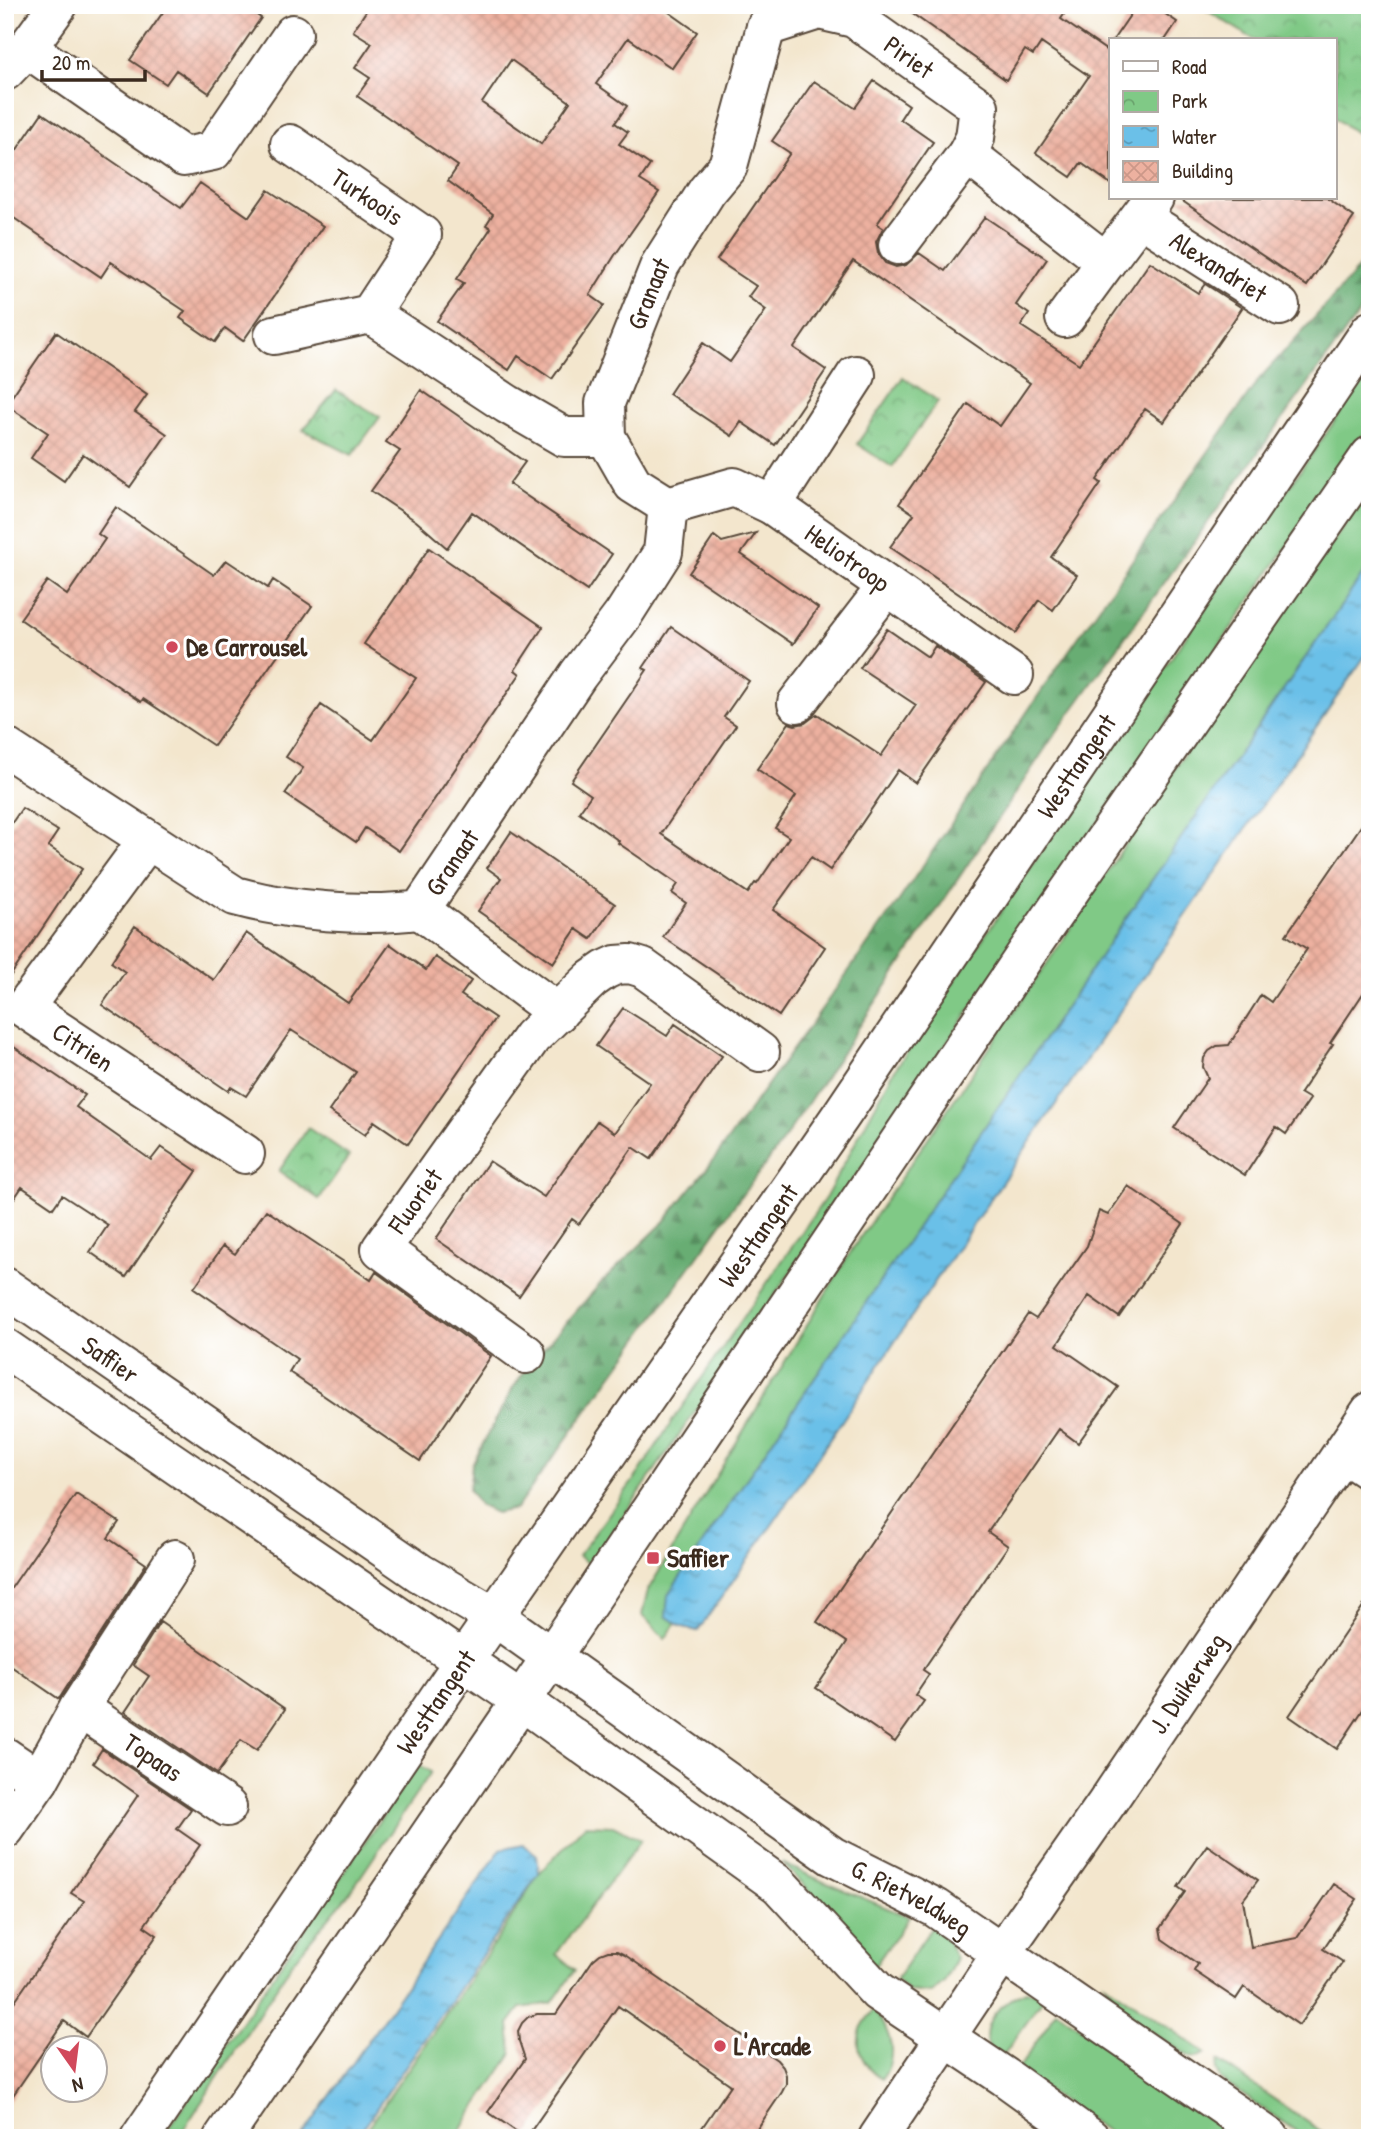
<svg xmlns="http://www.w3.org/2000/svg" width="1375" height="2143" font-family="'Patrick Hand',sans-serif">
<defs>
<pattern id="forest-firs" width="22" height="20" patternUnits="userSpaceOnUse" patternTransform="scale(1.75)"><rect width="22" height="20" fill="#68ad73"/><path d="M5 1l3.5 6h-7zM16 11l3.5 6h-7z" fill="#578d5e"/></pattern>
<pattern id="park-crowns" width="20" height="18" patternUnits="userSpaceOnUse" patternTransform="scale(1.75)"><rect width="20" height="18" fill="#80c986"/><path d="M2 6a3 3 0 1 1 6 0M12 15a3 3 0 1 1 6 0" fill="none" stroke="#6aa36d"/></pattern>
<pattern id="water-ripples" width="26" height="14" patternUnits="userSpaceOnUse" patternTransform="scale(1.75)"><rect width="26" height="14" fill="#6bc0e8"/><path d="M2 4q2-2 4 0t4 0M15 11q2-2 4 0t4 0" fill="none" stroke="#599cbb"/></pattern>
<pattern id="building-cross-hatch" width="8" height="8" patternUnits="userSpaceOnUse" patternTransform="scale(1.75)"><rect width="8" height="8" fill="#edb1a0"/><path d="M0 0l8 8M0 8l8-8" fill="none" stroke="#cc9889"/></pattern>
</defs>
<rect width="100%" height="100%" fill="#fff"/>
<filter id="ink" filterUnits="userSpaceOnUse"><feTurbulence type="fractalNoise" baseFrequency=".0143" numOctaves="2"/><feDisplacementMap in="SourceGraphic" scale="14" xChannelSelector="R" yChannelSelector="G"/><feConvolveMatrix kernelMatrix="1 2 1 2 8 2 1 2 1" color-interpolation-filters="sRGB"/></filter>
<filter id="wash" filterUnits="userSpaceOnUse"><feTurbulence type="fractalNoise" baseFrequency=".00686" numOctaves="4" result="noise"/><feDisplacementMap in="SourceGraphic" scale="28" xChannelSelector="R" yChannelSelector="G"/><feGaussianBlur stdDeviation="1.57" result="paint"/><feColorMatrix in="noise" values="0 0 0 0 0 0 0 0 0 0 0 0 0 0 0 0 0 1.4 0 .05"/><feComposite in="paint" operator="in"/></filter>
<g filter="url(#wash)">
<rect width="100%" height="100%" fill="#f3e6cd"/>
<path fill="#80c986" stroke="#5e7a52" stroke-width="2" d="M1370 370V425L590 1565 578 1556 639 1473 673 1420 826 1197 894 1071 1186 636Z
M1370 489V564L666 1616 676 1623 665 1639 642 1615 648 1590 853 1248 1052 956 1185 753Z
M418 1764 431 1772 351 1891 295 1959 178 2138H162Z
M585 1825 613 1826 641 1840 556 1954 575 1970 552 2003 521 2008 509 2024 512 2054 455 2138H361L504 1929 539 1873Z
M782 1863 824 1882 909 1917 874 1967 804 1885Z
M934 1924 948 1941 956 1958 945 1981 932 1993 908 1991 896 1979Z
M1104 1983 1206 2053 1196 2058 1190 2057C1159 2036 1121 2018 1104 1983Z
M1026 1991 1046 1995 1000 2060C997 2057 991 2052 989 2048 977 2022 1006 1999 1026 1991Z
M874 2009C890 2030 899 2056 882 2079 865 2070 854 2048 861 2029 864 2022 870 2015 874 2009Z
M1057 2011 1237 2138H1117L1017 2071Z
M1218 2061 1331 2138H1306L1220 2079 1216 2070Z"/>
<path fill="url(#forest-firs)" stroke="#526c48" stroke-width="2" d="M1370 255V298L1053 737 780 1145 733 1207 516 1509 496 1513 480 1506 469 1490 472 1464 513 1388 533 1360 601 1283 662 1224 713 1161 898 902 1061 662 1260 378 1327 304Z"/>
<path fill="url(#park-crowns)" stroke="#5e7a52" stroke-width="2" d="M1198 5H1370V143L1335 118V40H1255Z
M903 377 938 401 892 467 857 444Z
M336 390 380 417 352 455 303 430Z
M308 1128 349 1156 319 1199 279 1171Z"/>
<path fill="url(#water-ripples)" stroke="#537583" stroke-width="2" d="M1370 564V649L989 1201 781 1512 702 1625 697 1631 680 1626 666 1616 668 1595 1132 909Z
M523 1844 537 1855 539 1873 356 2138H301L501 1849Z"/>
<g id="blocks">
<path fill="url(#building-cross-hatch)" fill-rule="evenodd" d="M168 5H242L261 18 209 93 176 70 166 84 130 60Z
M370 5H659L697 32 672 68 628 38 596 84 627 106 615 123 628 132 619 144 650 165 640 180 659 192 615 255 590 295 604 305 552 379 518 356 509 370 437 321 464 283 457 279 491 228 486 225 493 214 448 181 458 166 357 96 370 78 355 68 372 43 353 31ZM511 60 570 102 541 144 482 103Z
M900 5H1070L1061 19 1106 50 1111 43V184L1081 163 1071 177 1036 153 1089 76 1041 43 1033 55 1025 50 1006 80Z
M1137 5H1152L1177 22 1165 40H1113Z
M814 81 855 108 874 81 909 105 900 119 933 142 877 224 883 228 876 242 878 253 885 263 896 267 906 265 919 253 945 271 985 217 1047 259 1016 305 1029 314 1021 326 1079 364 1150 262 1198 293 1205 284 1242 308 1164 422 1145 409 1097 480 1101 483 1051 557 1077 575 1053 610 1039 600 1016 633 890 547 914 514 899 504 968 404 1000 426 1030 383 971 342 853 261 794 348 826 370 775 445 741 422 732 436 669 394 703 343 730 362 766 310 748 297 756 286 717 260 790 153 772 141Z
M42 113 181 208 200 183 249 217 268 190 323 226 243 341 225 328 215 342 180 318 185 311 111 262 101 277 5 212V167Z
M1178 198H1327L1354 217 1307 286Z
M56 332 147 395 135 412 167 434 130 487 83 454 64 481 31 458 48 433 6 405Z
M421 390 525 462 509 484 612 554 587 591 472 512 447 548 416 521 371 491 400 451 386 442Z
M116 507 214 575 226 560 268 588 273 580 312 606 214 746 143 699 141 702 20 619 47 581 67 595 105 539 98 534Z
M756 533 741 554 818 608 793 644 689 573 714 536 722 542Z
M429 548 543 627 515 670 520 674 399 851 365 828 356 842 285 794 303 768 286 757 321 705 373 740 416 678 364 644Z
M671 627 749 681 724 717 736 725 661 834 748 893 755 883 757 884 789 837 775 828 796 796 757 769 789 723 795 725 805 723 817 714 881 756 916 705 860 668 887 629 928 657 935 646 986 682 916 783 898 770 830 870 811 857 773 910 825 947 779 1016 663 937 686 903 672 893 678 884 618 843 619 841 579 812 591 795 571 781 647 670 643 668Z
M22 808 58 831 48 846 82 869 5 984V833Z
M1370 813V983L1330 1043 1333 1044 1300 1093 1310 1099 1286 1134 1276 1127 1245 1175 1174 1128 1208 1078 1203 1067 1204 1058 1209 1051 1217 1046 1229 1045 1261 995 1271 1002 1307 949 1286 935Z
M511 832 615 904 591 939 576 929 553 963 478 911 501 878 487 868Z
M135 926 214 980 246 933 348 1003 390 944 426 970 435 957 471 981 461 995 495 1018 408 1144 374 1121 365 1135 329 1111 356 1072 291 1030 246 1096 231 1087 228 1091 102 1005 125 972 111 962Z
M623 1008 667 1036 675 1024 722 1056 651 1159 633 1147 579 1224 572 1219 519 1296 436 1239 489 1161 544 1197 597 1121 615 1133 650 1083 596 1046Z
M5 1041 85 1095 76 1107 151 1160 161 1147 197 1171 126 1277 90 1252 108 1225 62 1195 53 1208 22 1187 5 1212Z
M1128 1186 1183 1224 1119 1317 1089 1296 1057 1345 1118 1387 1078 1443 1059 1429 988 1532 1008 1546 923 1670 929 1674 915 1695 924 1701 895 1742 816 1688 847 1642 817 1622 1028 1314 1036 1319 1087 1246 1099 1211 1108 1215Z
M266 1210 371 1280 376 1272 491 1356 420 1461 289 1372 297 1359 194 1288 223 1246 235 1254Z
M76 1494 119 1522 108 1538 146 1564 59 1699 5 1662V1597Z
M1370 1596V1699L1337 1749 1289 1716Z
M160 1622 285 1709 257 1750 241 1740 217 1774 125 1712 149 1676 133 1665Z
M102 1749 191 1809 177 1829 200 1845 144 1926 157 1935 86 2037 64 2021 5 2107V2015L84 1901 71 1893 138 1795 93 1763Z
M1207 1845 1258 1880 1243 1900 1251 1947 1297 1938 1334 1884 1357 1899 1323 1949 1343 1962 1299 2025 1244 1987 1236 1999 1194 1971 1198 1964 1162 1939 1160 1928 1185 1892 1178 1887Z
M608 1951H617L625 1955 777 2060 783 2067 786 2075V2084L782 2092 751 2138H695L731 2085 618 2006 526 2138 488 2112 525 2059 519 2041 518 2031 522 2023 528 2017 537 2014H556L593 1960 600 1954Z"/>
</g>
</g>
<g filter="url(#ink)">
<use href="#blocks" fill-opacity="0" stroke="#574638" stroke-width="2"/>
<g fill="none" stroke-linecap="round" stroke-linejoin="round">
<defs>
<g id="minor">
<path id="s1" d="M766 27 819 10 854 18 979 107 975 138 967 154 898 245"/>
<path d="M27 48 184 157 213 151 293 34"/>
<path d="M5 71 27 48 58 5"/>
<path d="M967 154 1106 262 1154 198"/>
<path id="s2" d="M1140 217 1280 306"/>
<path d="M370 314 507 404 564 437H606"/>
<path d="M1065 318 1106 262"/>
<path d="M274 335 370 314 422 235 290 144"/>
<path d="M772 505 856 375"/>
<path id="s3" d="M668 506 633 484 606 437 605 403 660 265 707 191 728 166 766 27"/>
<path id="s4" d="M668 506 734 487 772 505 1014 675"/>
<path d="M797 703 887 586"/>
<path id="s5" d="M5 747 235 896C289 911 364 917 420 910L578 675 623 615 663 552 668 506"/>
<path id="s6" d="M147 841 24 1008 245 1154"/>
<path d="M420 910 558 1013"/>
<path id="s7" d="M5 1287 420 1573 495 1617 832 1856 936 1908 1270 2138"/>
<path d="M5 1348 522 1701 779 1885 878 1992 1005 2077 1090 2138"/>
<path id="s8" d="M526 1354 381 1249 532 1037 592 979 605 970 616 965 630 964 643 968 760 1052"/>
<path d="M1343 1453 1370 1471"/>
<path id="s9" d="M79 1708 227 1807"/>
<path d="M5 1757 39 1780"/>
<path d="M5 1829 39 1780 79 1708 175 1559"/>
<path id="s10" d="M878 2138 1002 1953 1106 1804 1370 1412"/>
</g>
<g id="major">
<path id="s11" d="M140 2138 463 1662 842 1114 1370 331"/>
<path d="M223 2138 588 1603 1026 954 1370 456"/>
</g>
</defs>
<use href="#minor" stroke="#574638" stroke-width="42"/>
<use href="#major" stroke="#574638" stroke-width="42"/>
<use href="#minor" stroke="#fff" stroke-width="38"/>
<use href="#major" stroke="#fff" stroke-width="38"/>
</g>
</g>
<g fill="#d1495b" stroke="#fff" stroke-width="2.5">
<circle cx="172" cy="647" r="7"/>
<rect x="646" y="1551" width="14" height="14" rx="3.5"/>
<circle cx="720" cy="2046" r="7"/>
</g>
<g text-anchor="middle" stroke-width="6" stroke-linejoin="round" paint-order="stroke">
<g font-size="26" fill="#3b2a1e" stroke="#fff">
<text dy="9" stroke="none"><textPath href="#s1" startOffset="159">Piriet</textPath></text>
<text transform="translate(367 197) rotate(34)" y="9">Turkoois</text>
<text dy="9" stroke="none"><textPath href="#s2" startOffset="93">Alexandriet</textPath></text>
<text dy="9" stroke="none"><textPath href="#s3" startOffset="247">Granaat</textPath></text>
<text dy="9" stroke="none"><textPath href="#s4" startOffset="203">Heliotroop</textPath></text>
<text dy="9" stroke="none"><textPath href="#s11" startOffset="1661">Westtangent</textPath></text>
<text dy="9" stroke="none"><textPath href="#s5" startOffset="518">Granaat</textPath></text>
<text dy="9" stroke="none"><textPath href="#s6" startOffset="278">Citrien</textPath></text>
<text dy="9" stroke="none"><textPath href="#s8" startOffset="238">Fluoriet</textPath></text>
<text dy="9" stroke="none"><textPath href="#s11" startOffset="1094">Westtangent</textPath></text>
<text dy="9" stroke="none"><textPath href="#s7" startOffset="128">Saffier</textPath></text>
<text dy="9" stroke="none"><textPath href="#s10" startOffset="550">J. Duikerweg</textPath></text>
<text dy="9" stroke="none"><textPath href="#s11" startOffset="527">Westtangent</textPath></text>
<text dy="9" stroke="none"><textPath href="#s9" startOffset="89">Topaas</textPath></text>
<text dy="9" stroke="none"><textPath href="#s7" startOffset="1094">G. Rietveldweg</textPath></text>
</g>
<g font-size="26" font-weight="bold" fill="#3b2a1e" stroke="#fff" text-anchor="start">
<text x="186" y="656">De Carrousel</text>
<text x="667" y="1567">Saffier</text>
<text x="734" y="2055">L'Arcade</text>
</g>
</g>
<rect width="1375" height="2143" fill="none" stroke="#fff" stroke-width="28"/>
<rect x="1109" y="38" width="228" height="161" fill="#ffffff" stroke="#b1aaa5" stroke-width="2"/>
<rect x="1123" y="61" width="35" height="10" fill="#ffffff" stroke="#b1aaa5" stroke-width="2"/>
<text x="1172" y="74" font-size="21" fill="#3b2a1e">Road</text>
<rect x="1123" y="91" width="35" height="21" fill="url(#park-crowns)" stroke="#b1aaa5" stroke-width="2"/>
<text x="1172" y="108" font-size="21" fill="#3b2a1e">Park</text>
<rect x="1123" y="126" width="35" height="21" fill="url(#water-ripples)" stroke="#b1aaa5" stroke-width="2"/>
<text x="1172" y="144" font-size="21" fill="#3b2a1e">Water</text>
<rect x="1123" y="161" width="35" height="21" fill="url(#building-cross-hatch)" stroke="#b1aaa5" stroke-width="2"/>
<text x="1172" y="178" font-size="21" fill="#3b2a1e">Building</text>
<g transform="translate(74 2069) rotate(166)"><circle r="33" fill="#ffffff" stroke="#b1aaa5" stroke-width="2"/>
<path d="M0-5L12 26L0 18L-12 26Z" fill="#d1495b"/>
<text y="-10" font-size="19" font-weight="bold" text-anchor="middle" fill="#3b2a1e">N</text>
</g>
<path d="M42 70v10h103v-10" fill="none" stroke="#3b2a1e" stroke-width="3.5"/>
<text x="52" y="70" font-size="21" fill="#3b2a1e" stroke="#ffffff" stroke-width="5" paint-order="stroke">20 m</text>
</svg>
